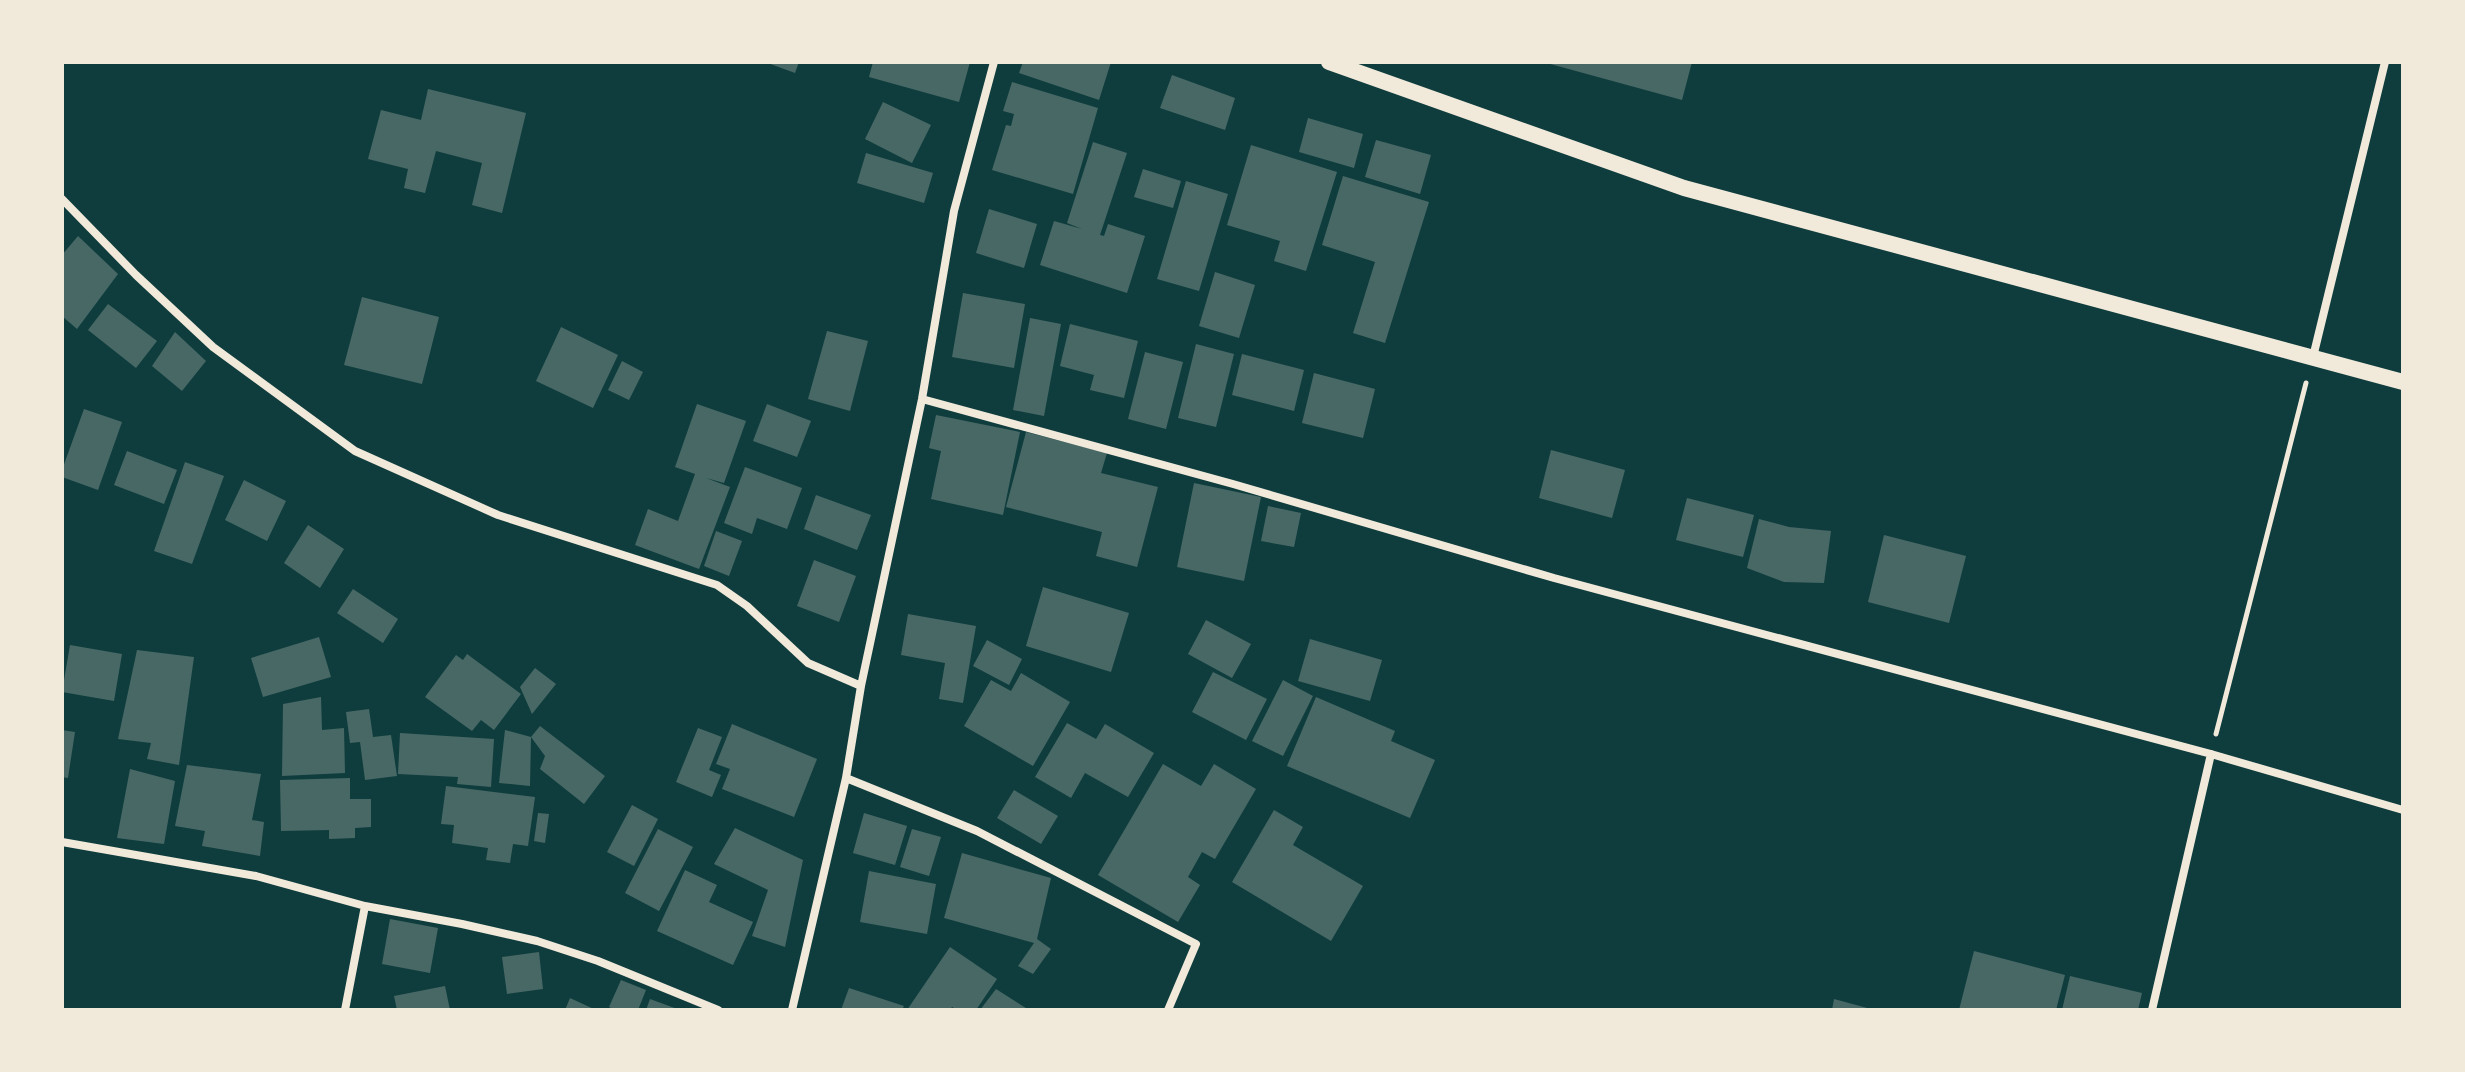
<svg xmlns="http://www.w3.org/2000/svg" width="2465" height="1072" font-family="Spectral,serif">
<rect width="100%" height="100%" fill="#0f3d3e"/>
<path fill="#486865" d="M765 62H799L795 73Z
M873 62H970L959 102 869 77Z
M1023 62H1111L1099 100 1019 73Z
M1543 62H1692L1682 100Z
M1172 75 1235 98 1225 130 1160 108Z
M1012 82 1098 108 1073 194 992 170 1006 125 1011 126 1014 114 1003 111Z
M428 89 526 113 502 213 472 205 482 163 436 151 425 193 404 188 408 169 368 159 381 110 421 120Z
M883 102 931 125 912 163 865 139Z
M1308 118 1363 134 1354 168 1299 152Z
M1376 140 1431 155 1420 194 1365 177Z
M1093 142 1127 153 1100 235 1104 236 1108 224 1145 236 1127 293 1040 265 1054 221 1082 229 1067 223Z
M1251 145 1337 172 1306 271 1274 261 1280 241 1227 225Z
M866 153 933 173 924 203 857 183Z
M1143 169 1181 181 1173 208 1134 197Z
M1343 176 1429 202 1385 343 1353 333 1375 262 1322 245Z
M1186 181 1228 194 1199 291 1157 279Z
M989 209 1037 224 1024 268 976 253Z
M78 236 118 274 77 329 62 316V255Z
M1215 272 1255 285 1239 338 1199 326Z
M963 293 1025 304 1014 368 952 357Z
M362 297 439 317 422 384 344 365Z
M108 304 157 341 136 368 88 330Z
M1030 318 1061 324 1044 416 1013 410Z
M1070 324 1138 341 1124 398 1090 390 1094 375 1060 366Z
M561 327 618 355 593 408 536 381Z
M827 331 868 341 850 411 808 399Z
M175 332 206 361 182 391 152 366Z
M1196 344 1234 354 1216 427 1178 418Z
M1145 352 1183 362 1166 429 1128 419Z
M1242 354 1304 370 1294 411 1232 395Z
M622 361 643 372 629 400 608 390Z
M1314 373 1375 389 1363 438 1302 423Z
M697 404 746 421 724 483 706 478 730 487 699 569 635 545 648 509 678 521 695 474 675 467Z
M767 404 811 421 797 457 753 441Z
M84 409 122 422 98 490 62 477V470Z
M936 415 1020 432 1003 515 931 499 941 451 929 448Z
M1026 432 1107 453 1101 473 1158 487 1137 567 1096 556 1102 532 1006 507Z
M1551 450 1625 470 1612 518 1539 498Z
M127 451 177 470 164 504 114 485Z
M185 462 224 476 192 564 154 551Z
M745 467 802 488 787 529 757 518 752 534 724 523Z
M244 480 286 501 267 541 225 520Z
M1194 483 1261 497 1244 581 1177 567Z
M816 495 871 515 857 550 804 529Z
M1687 498 1754 515 1743 557 1676 540Z
M1268 506 1301 513 1294 547 1261 541Z
M1759 519 1789 527 1831 531 1824 583 1784 582 1747 568Z
M308 525 344 549 320 588 284 563Z
M716 531 742 541 729 576 704 566Z
M1884 535 1966 556 1949 623 1868 602Z
M814 560 856 576 839 622 797 606Z
M1043 587 1129 613 1111 672 1026 646Z
M353 589 398 619 383 643 337 613Z
M908 614 976 626 963 703 939 699 945 663 901 655Z
M1206 620 1251 644 1232 678 1188 654Z
M319 637 331 677 263 697 251 658Z
M1310 639 1382 660 1370 701 1298 681Z
M987 640 1022 659 1009 685 973 666Z
M70 645 122 654 114 701 62 692Z
M137 650 194 657 179 765 147 759 151 743 118 739Z
M467 654 521 694 494 730 481 720 472 731 425 697 456 655 463 660Z
M535 668 556 684 532 714 520 687Z
M1213 672 1267 699 1246 740 1192 712Z
M1021 673 1070 702 1033 766 964 726 991 680 1011 691Z
M1283 680 1313 696 1283 756 1252 741Z
M321 697 322 730 344 728 345 773 282 776 283 704Z
M1316 697 1395 731 1391 741 1435 760 1410 818 1287 766Z
M369 709 373 737 391 735 397 776 365 780 360 742 350 743 346 712Z
M1067 723 1096 739 1105 724 1154 753 1128 797 1085 773 1071 798 1035 777Z
M732 724 817 759 794 817 722 789 730 769 716 764Z
M540 726 605 776 584 804 540 769 545 756 531 737Z
M698 728 722 737 709 770 721 775 712 797 676 782Z
M62 730 75 732 68 778 62 777Z
M505 730 531 737 530 786 499 783Z
M400 733 494 739 491 787 457 784 458 777 398 774Z
M1163 764 1201 786 1214 764 1256 789 1215 859 1202 852 1188 877 1200 885 1178 922 1098 875Z
M187 765 261 774 252 820 264 822 260 856 202 846 205 831 175 826Z
M130 769 175 781 164 844 117 838Z
M350 778V799H371V827L355 828V838L329 839V830L281 831 280 780Z
M446 786 535 797 528 846 513 844 510 863 486 860 488 848 452 843 454 825 441 824Z
M1014 790 1058 816 1041 844 997 818Z
M632 805 658 819 634 866 607 852Z
M1274 810 1303 827 1293 845 1363 886 1331 941 1232 882Z
M538 813 549 814 545 843 534 841Z
M864 813 907 826 895 865 853 853Z
M735 828 803 860 785 947 752 936 768 890 714 864Z
M658 829 693 847 659 911 625 893Z
M912 829 941 837 929 876 900 867Z
M962 853 1051 878 1037 939 1051 949 1033 974 1018 966 1034 943 944 918Z
M685 870 717 885 709 902 753 922 733 965 657 931Z
M869 871 936 884 927 934 860 922Z
M390 919 438 928 430 973 382 964Z
M950 947 997 979 976 1010H957L952 1007 950 1010H907Z
M1974 951 2065 975 2056 1010H1959Z
M539 952 543 989 507 994 502 957Z
M2070 976 2142 993 2138 1010H2062Z
M621 980 646 990 638 1010H615L609 1007Z
M445 986 450 1010H397L394 996Z
M849 988 904 1006 902 1010H841Z
M996 989 1029 1010H980Z
M570 998 596 1010H565Z
M650 999 680 1010H646Z
M1834 999 1871 1009V1010H1832Z"/>
<g fill="none" stroke-linecap="round" stroke-linejoin="round">
<path stroke="#f1e9da" stroke-width="5" d="M2216 734 2306 383"/>
<path stroke="#f1e9da" stroke-width="8" d="M62 199 136 275 213 347 355 451 498 515 717 585 747 606 808 663 861 686
M2313 357 2385 62
M922 399 1233 484 1554 578 2211 754 2403 810
M846 778 977 831 1196 944 1168 1010
M62 842 256 876 365 906 462 924 537 941 598 961 718 1010
M345 1010 365 906
M792 1010 846 778 861 686 922 399 954 211 994 62
M2152 1010 2211 754"/>
<path stroke="#f1e9da" stroke-width="16" d="M1329 62 1684 188 2403 382"/>
</g>
<rect width="2465" height="1072" fill="none" stroke="#f1e9da" stroke-width="128"/>
</svg>
